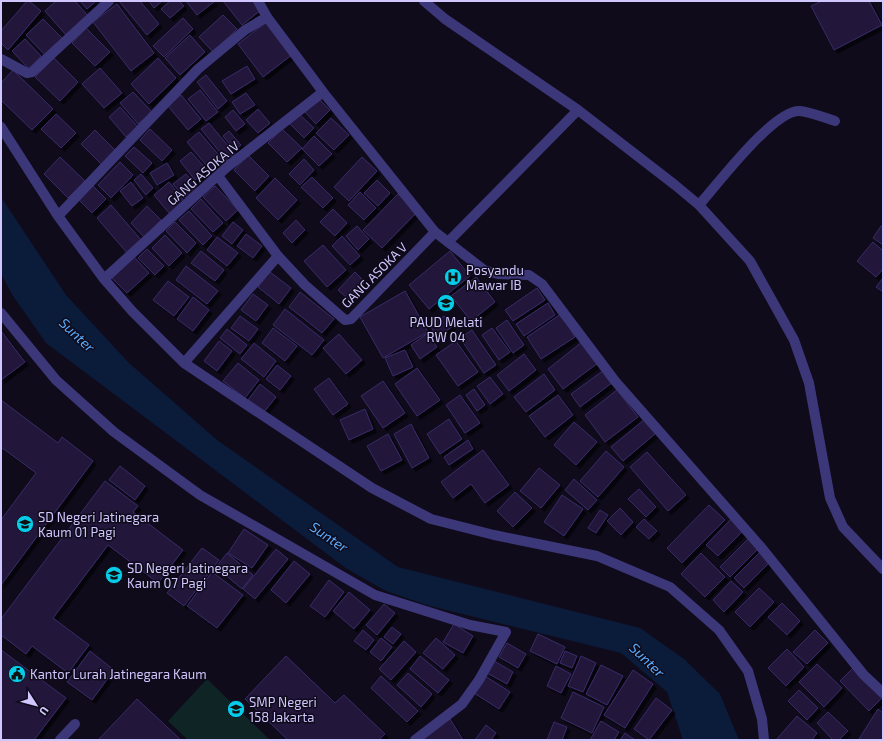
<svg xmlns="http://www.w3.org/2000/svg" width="884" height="741" font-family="'Exo 2',sans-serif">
<defs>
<filter id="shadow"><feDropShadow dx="3.5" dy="3.5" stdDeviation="0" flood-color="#0009"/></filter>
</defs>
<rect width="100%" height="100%" fill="#0f0b1b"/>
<path fill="#0f2525" d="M207 679 270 740H188L168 721Z"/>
<path fill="#0b1b3a" d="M1 197 66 295 129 363 217 440 398 567 640 628 684 659 720 694 739 740H683L667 692 621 653 430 606 386 591 347 569 46 343 13 296 1 274Z"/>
<path fill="#20183b" stroke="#392b67" filter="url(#shadow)" d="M27 1H29L41 11 8 50 1 43V31Z
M56 1H75L88 16 66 35 45 11Z
M80 1H96L87 9Z
M119 1H140L159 24 147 35Z
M149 1H162L154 8Z
M170 1H179L184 6 170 18 161 9Z
M186 1H215L197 15Z
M223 1H254L261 10 242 25Z
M822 1H869L882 25 834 50 811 6Z
M117 4 154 53 131 71 93 22Z
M223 15 237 29 213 52 199 37Z
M183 18 193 29 164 57 153 46Z
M43 19 62 38 45 55 26 35Z
M268 21 293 54 263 77 238 44Z
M86 28 110 52 95 66 72 43Z
M190 35 205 52 180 75 165 58Z
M25 39 41 56 29 69 12 51Z
M54 58 78 82 60 101 35 77Z
M158 58 176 78 149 104 131 84Z
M247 66 255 79 231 94 222 81Z
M100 68 122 93 104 108 82 84Z
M13 70 53 109 32 130 1 100V83Z
M206 75 227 101 218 109 197 82Z
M200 90 218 112 206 121 188 99Z
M133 92 152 112 138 124 120 103Z
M246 93 255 105 240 114 232 102Z
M181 95 201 119 188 130 168 106Z
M318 98 330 110 316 124 305 112Z
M120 107 138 127 126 137 109 117Z
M258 109 270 123 258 133 246 120Z
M233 110 245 124 236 131 225 117Z
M298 113 314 128 304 138 288 122Z
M56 114 76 133 61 148 41 129Z
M331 118 349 135 334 150 316 133Z
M209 123 235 154 227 161 201 129Z
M150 129 172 150 162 161 140 140Z
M282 129 302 148 287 162 268 143Z
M95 130 116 151 102 165 81 144Z
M229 131 241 145 235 151 223 136Z
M199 132 224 161 211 171 187 142Z
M314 136 332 154 319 166 302 149Z
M134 147 152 163 143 173 125 156Z
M191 152 207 170 195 180 180 161Z
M248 155 269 176 255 191 234 170Z
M60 157 85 181 68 198 44 174Z
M362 157 377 171 349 201 334 187Z
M304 159 314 170 300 185 289 174Z
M120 162 133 175 111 198 98 185Z
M167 163 174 175 157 185 150 173Z
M141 174 153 188 146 195 134 180Z
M186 174 198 188 185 198 173 184Z
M312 177 333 198 323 208 301 187Z
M275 178 297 200 278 220 256 198Z
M377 180 390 193 378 206 364 193Z
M131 182 143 198 132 206 120 191Z
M169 182 185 202 170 214 154 195Z
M93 186 106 199 92 213 79 200Z
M215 186 238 210 226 221 203 197Z
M360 192 376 208 364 220 348 205Z
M398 194 417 212 382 248 363 230Z
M201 199 223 223 213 232 191 209Z
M111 205 142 241 128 254 97 218Z
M147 206 161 220 144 237 131 223Z
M333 209 347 223 335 236 320 222Z
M189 211 212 236 203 245 179 220Z
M296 220 305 230 292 243 283 233Z
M175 222 196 243 187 253 166 231Z
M233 222 243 230 232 244 222 236Z
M357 226 369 239 358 250 346 236Z
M881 226 883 227V245L873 238Z
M246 234 262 246 253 258 237 246Z
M165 235 182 253 169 266 152 248Z
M342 236 360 256 350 265 332 246Z
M217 237 238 253 227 266 207 250Z
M873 242 883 251V269L876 277 857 261Z
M323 245 346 270 327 287 304 261Z
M147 249 164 266 155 275 138 258Z
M201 251 224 270 215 281 191 263Z
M450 251 470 276 429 309 409 285Z
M134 257 149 273 127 293 112 278Z
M186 266 218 291 207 304 176 280Z
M270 272 291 288 279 304 258 287Z
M355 272 365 282 348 299 338 290Z
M476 277 495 302 471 321 451 296Z
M883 278V292L876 287Z
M168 281 189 297 174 316 153 300Z
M537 288 545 300 513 321 505 310Z
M405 291 428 332 383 358 360 317Z
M300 292 334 319 322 333 289 307Z
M253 294 268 305 256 321 241 310Z
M193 297 209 310 193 331 177 319Z
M548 303 555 315 524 336 516 324Z
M285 309 324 340 312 355 273 325Z
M561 314 575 337 541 359 527 337Z
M240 316 258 329 249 341 231 328Z
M444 316 452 327 438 337 430 326Z
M507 320 524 345 513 353 496 328Z
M273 328 297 346 285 361 262 343Z
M492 328 510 352 499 360 482 335Z
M227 329 247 345 240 354 220 338Z
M472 330 496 365 484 373 460 338Z
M1 331 25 362 1 380Z
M428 333 437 347 420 359 411 345Z
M339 334 362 360 346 374 323 348Z
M219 341 232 351 217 371 204 361Z
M456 341 478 372 458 386 436 355Z
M582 342 598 363 563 389 548 369Z
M254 343 276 361 264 377 241 359Z
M405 350 413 367 393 376 385 358Z
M524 354 536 370 509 391 497 375Z
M238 363 259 380 245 398 223 381Z
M277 365 291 376 280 390 266 379Z
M417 368 440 400 417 416 395 384Z
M604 370 613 382 580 407 571 394Z
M544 374 555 390 526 412 514 397Z
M490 377 503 394 490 404 477 386Z
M329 378 348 404 333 415 314 389Z
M383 381 405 413 383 428 361 396Z
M260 384 276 397 264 412 248 400Z
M474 389 485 405 477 411 466 395Z
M617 390 638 417 605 442 585 415Z
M460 395 480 423 465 433 446 405Z
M558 395 573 415 545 437 529 416Z
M1 400 58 443 62 437 93 461 1 585V520L36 473 1 447Z
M365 409 373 429 349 440 340 420Z
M449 419 462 439 440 454 427 434Z
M645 419 656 433 623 461 611 447Z
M574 422 597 442 576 465 554 445Z
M411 424 429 458 412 468 394 434Z
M388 434 402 460 381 471 367 446Z
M468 440 473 449 449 465 444 457Z
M483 450 509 485 485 503 471 484 453 498 441 482Z
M606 451 624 467 598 497 580 481Z
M647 452 686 495 668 511 630 467Z
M120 466 145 486 135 500 109 480Z
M539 468 560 485 541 508 520 491Z
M574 479 597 500 588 510 565 490Z
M105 481 138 506 133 512 183 550 158 583 108 545 53 618 89 645 68 673 32 646 26 654 1 635V619Z
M639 489 656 507 646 517 628 499Z
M515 492 532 508 513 527 497 511Z
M562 495 583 509 564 536 544 522Z
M709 505 725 520 682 563 667 548Z
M620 508 633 522 621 535 607 521Z
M600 510 608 515 596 533 588 528Z
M733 517 745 529 718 556 706 545Z
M644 519 657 531 649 539 636 527Z
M244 529 268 545 252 568 228 553Z
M748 539 758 549 730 577 720 567Z
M202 548 219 560 184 606 167 593Z
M276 549 288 559 255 599 243 589Z
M761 551 771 561 744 588 734 578Z
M227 553 253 575 242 589 216 567Z
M701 553 725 577 705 597 681 574Z
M294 561 310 574 286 603 271 590Z
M212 572 243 595 217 628 187 606Z
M329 580 344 592 325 617 310 606Z
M731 581 743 592 724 612 713 600Z
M759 588 774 602 750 627 735 612Z
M349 592 370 610 354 629 333 611Z
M782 603 800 621 787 635 768 617Z
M384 604 395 613 377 635 366 625Z
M454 624 473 636 463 653 443 642Z
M392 627 401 634 393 644 384 637Z
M363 630 374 640 366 650 354 641Z
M815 630 828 643 807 664 793 652Z
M538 634 565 647 557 664 530 651Z
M381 638 392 647 381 661 370 652Z
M436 638 455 655 443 669 423 653Z
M404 641 416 652 391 680 379 669Z
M507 643 526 654 518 668 499 657Z
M787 649 804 667 786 686 768 668Z
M1 650 66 698 34 740H1Z
M90 651 114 670 92 700 67 682Z
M565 651 577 656 572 668 560 663Z
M286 656 335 703 344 695 385 734 379 740H288L245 699Z
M420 656 449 680 438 693 410 669Z
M581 656 596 663 583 692 568 686Z
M494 661 513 672 507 684 487 673Z
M817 664 842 688 824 707 799 682Z
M601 665 623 676 607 705 586 694Z
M556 666 571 674 561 693 547 686Z
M853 668 883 697 869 711 840 681Z
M633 670 653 684 625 728 604 715Z
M408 673 432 694 421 707 397 685Z
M381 676 418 711 407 722 371 688Z
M485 676 510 692 499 709 474 693Z
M799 690 818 708 807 720 788 701Z
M573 692 604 707 592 733 561 718Z
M656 698 672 710 649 740 634 729Z
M137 699 181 740H98Z
M878 709 883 713V740H861L859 739Z
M828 712 848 731 839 740H833L817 723Z
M797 716 817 733 812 740H776Z
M450 719 463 740H418Z
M601 721 619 732 614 740H590Z
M554 722 567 727 562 740H547Z
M486 725 496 733 491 740H475Z
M625 733 635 740H620Z"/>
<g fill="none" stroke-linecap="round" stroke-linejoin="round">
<path stroke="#3c3779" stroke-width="10" d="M424 1 445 19 578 110 675 185 699 205 750 261 794 340 809 383 830 498 843 527 883 569
M699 205C717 185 774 109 800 111 811 112 825 118 835 121
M448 242 578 110"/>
<path stroke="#3c3779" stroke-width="10" d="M258 1 267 17 323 92 435 232 484 270 498 274 529 275 542 284 615 381 760 546 863 674 883 693
M1 59 27 73 32 72 109 1
M1 127 58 216 104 279 132 311 184 363 372 488 431 519 494 535 597 556 670 587 719 630 748 671 762 719 764 740
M218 176 278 256 305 285 345 320 351 319 435 232
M58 216 198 69 245 30 267 17
M104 279 227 167 323 92
M1 313 56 380 114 432 200 495 375 595 470 625 506 632 479 680 462 704 415 740
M184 363 278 256
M60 740 75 724"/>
</g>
<defs>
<symbol id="hospital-disc" viewBox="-11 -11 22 22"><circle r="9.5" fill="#06ccea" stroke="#0f0b1b"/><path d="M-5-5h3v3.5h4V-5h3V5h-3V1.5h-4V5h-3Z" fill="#111"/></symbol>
<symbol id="school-disc" viewBox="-11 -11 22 22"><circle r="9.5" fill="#06ccea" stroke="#0f0b1b"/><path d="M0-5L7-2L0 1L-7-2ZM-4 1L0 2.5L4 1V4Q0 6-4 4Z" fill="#111"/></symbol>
<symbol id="civic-disc" viewBox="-11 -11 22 22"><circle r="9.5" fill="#06ccea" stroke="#0f0b1b"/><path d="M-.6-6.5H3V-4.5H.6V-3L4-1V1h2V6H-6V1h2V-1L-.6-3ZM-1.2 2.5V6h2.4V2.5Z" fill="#111"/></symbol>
</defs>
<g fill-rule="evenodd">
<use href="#hospital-disc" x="443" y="267" width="20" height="20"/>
<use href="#school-disc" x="436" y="293" width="20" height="20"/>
<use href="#school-disc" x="15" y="514" width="20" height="20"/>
<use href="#school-disc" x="104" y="565" width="20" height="20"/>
<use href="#civic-disc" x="7" y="664" width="20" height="20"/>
<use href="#school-disc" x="226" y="699" width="20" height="20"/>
</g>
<g text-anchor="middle" stroke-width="3" stroke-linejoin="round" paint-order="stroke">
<g font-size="13" fill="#cfc7fd" stroke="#0f0b1b">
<text transform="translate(203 173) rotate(-41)" y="5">GANG ASOKA IV</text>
<text transform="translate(374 275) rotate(-45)" y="5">GANG ASOKA V</text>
</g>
<g font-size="13" fill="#cfc7fd" stroke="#0f0b1b" text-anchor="start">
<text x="466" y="275">Posyandu<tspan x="466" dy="15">Mawar IB</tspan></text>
<text x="446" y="327" text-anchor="middle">PAUD Melati<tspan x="446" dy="15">RW 04</tspan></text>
<text x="38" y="522">SD Negeri Jatinegara<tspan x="38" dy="15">Kaum 01 Pagi</tspan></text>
<text x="127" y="573">SD Negeri Jatinegara<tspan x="127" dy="15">Kaum 07 Pagi</tspan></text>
<text x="30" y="679">Kantor Lurah Jatinegara Kaum</text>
<text x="249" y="707">SMP Negeri<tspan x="249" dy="15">158 Jakarta</tspan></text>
</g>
<g font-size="14" font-style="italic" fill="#58aafb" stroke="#0f0b1b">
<text transform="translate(77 335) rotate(43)" y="5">Sunter</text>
<text transform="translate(329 537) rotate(34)" y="5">Sunter</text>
<text transform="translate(647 660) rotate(44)" y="5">Sunter</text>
</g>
</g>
<rect width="884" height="741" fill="none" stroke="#cfc7fd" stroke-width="4"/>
<g transform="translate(36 705) rotate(126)" stroke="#0f0b1b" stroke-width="3" paint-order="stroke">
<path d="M0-3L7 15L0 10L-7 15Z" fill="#cfc7fd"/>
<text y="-6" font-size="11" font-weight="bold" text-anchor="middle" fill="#cfc7fd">U</text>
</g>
</svg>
